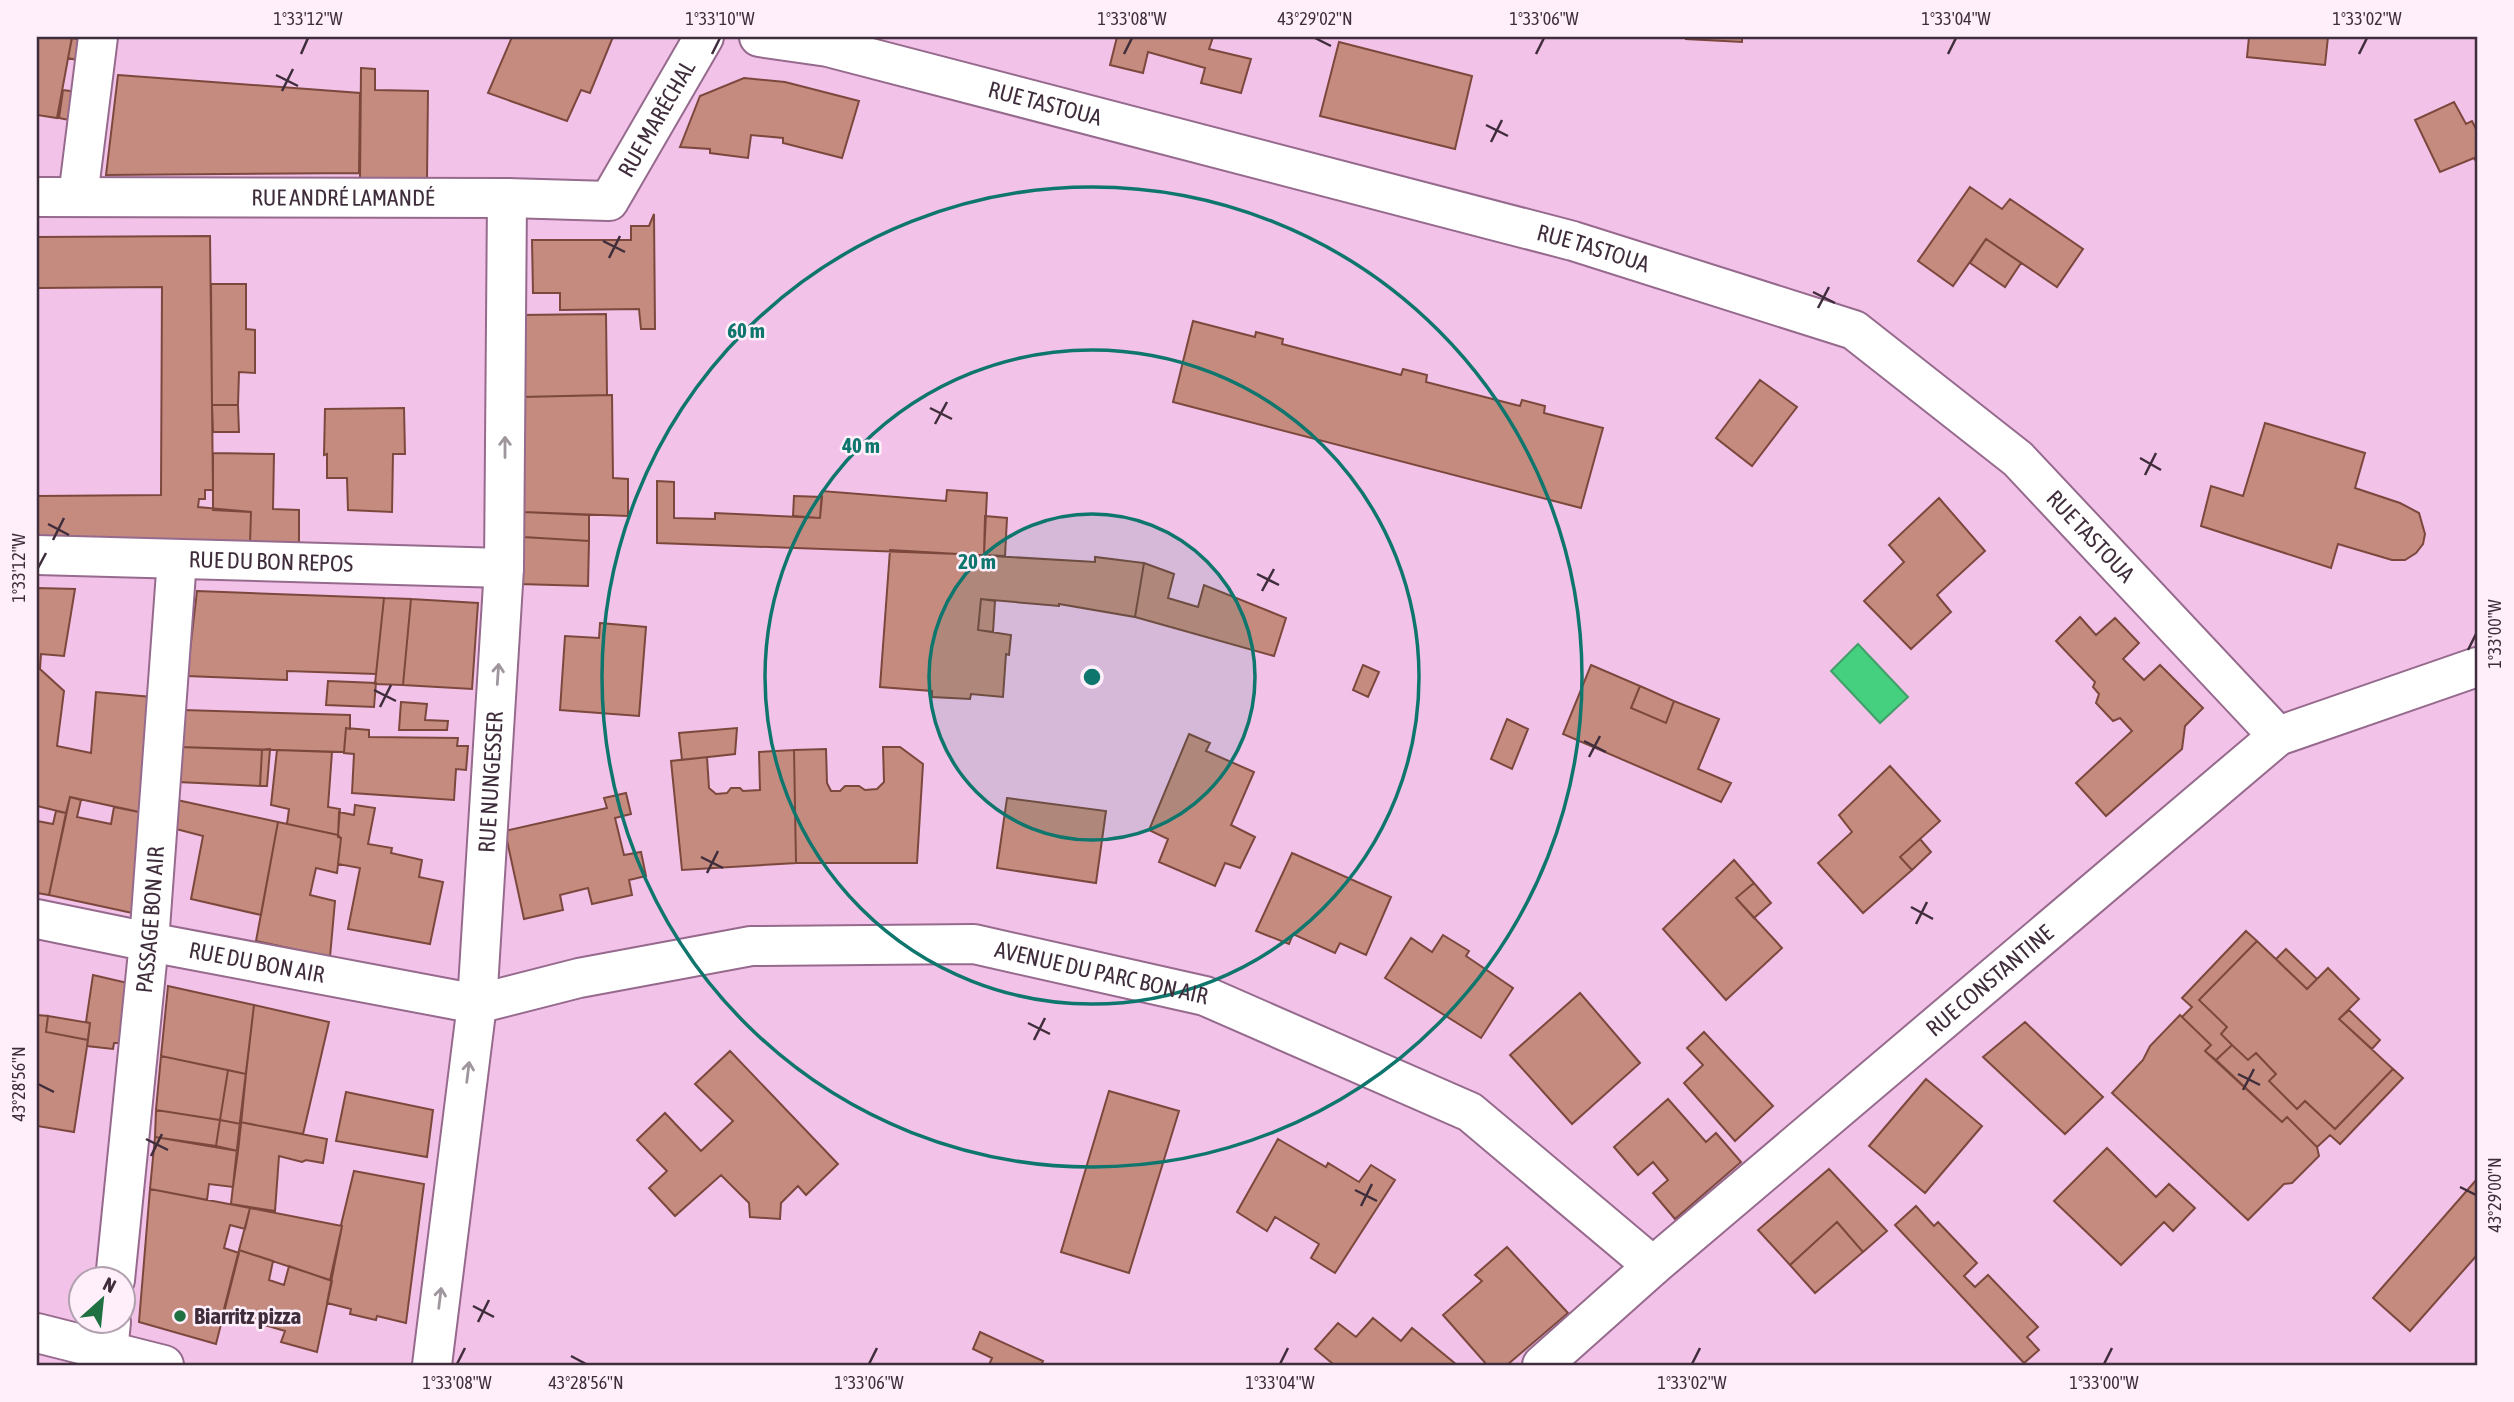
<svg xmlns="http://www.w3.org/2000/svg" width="2514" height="1402" font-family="'Asap Condensed',sans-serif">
<rect width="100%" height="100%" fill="#f2c2e8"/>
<path fill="#44d07e" stroke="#429f6a" stroke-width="2" d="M1858 644 1908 697 1880 723 1831 671Z"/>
<path fill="#c58b7e" stroke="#7c483d" stroke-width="2" d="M37 37H72L57 118 37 115Z
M512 37H613L590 93 581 90 567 121 488 93Z
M1117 37H1213L1209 49 1251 59 1241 93 1201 83 1205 68 1148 52 1143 73 1110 65Z
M1686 37H1742V42L1686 39Z
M2249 37H2328L2325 65 2247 57Z
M72 38 90 42 86 62 68 58Z
M1339 42 1472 76 1455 149 1320 116Z
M361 68 375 69V90L428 91 427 180H360Z
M118 75 360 93 359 173 106 175Z
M744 78 785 82 859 101 842 158 783 143V138L751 135 748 158 710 153V149L680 147 700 96Z
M63 90 78 92 74 121 59 118Z
M2454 102 2466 124 2472 121 2477 131V163L2474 158 2440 172 2415 120Z
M1970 187 2002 209 2010 199 2083 249 2057 287 1986 239 1953 286 1918 261Z
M654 214 655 329H641L639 309 560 310V293H533L532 240H631V226H649Z
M210 236 213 490H205V499H199L198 507 251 512 250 544 38 539V496L161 495 162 287 37 288V237Z
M1986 239 2021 263 2005 287 1970 263Z
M211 284H246V329L255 330V373L239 372 238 405H212Z
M606 314 607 395 521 397 520 315Z
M1193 321 1255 337 1256 332 1283 339 1282 344 1401 375 1403 369 1427 375 1426 382 1520 406 1522 400 1545 406 1544 413 1603 428 1581 508 1173 402Z
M1760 380 1797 407 1752 466 1716 438Z
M612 395 613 478 628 479V516L523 512 521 397Z
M212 405H238L239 432H213Z
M404 408 405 454H393L392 512 348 510 347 478H327V454L324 455 325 409Z
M2265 423 2365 453 2355 488 2400 503 2419 513 2425 534 2423 544 2416 553 2405 560H2392L2338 544 2331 568 2201 526 2211 486 2243 496Z
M213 453 274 454 273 509 299 510V545L250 544 251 512 213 510Z
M657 481 674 482V518L715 519V513L820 518 822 491 946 501 947 490 987 493 984 555 657 543Z
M794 496 822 497 820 518 793 516Z
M1939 498 1985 551 1937 595 1951 612 1911 649 1864 601 1904 562 1889 545Z
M523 512 589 515V541L523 537Z
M985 516 1007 518 1005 556 984 555Z
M523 537 589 541 588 586 519 584Z
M890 550 1095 562V557L1144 563 1135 617 1059 604V606L981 599 978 630 1011 635 1009 655 1006 654 1003 697 971 694 970 699 932 697V691L880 687Z
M1144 563 1174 574 1168 598 1198 607 1204 585 1286 618 1274 656 1135 617Z
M37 588 75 589 64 656 41 654 40 669 64 691 57 746 91 753 96 692 152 697 144 813 70 797 66 813 37 806Z
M197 591 384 598 376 674 287 671V680L187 676Z
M384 598 411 599 403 685 375 684Z
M411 599 478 603 472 689 403 685Z
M981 599 995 601 993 632 978 630Z
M2080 617 2096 635 2115 618 2139 643 2123 659 2144 680 2160 665 2203 708 2185 726 2182 749 2106 816 2076 783 2132 731 2120 718 2113 721 2096 703 2099 694 2093 687 2095 682 2056 641Z
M600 623 646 627 639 716 560 710 565 636 599 638Z
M1363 665 1379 672 1368 697 1353 690Z
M1591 665 1640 686 1631 708 1666 723 1674 701 1719 719 1698 769 1731 783 1721 802 1563 734Z
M328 681 376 683 374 707 326 705Z
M1640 686 1674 701 1666 723 1631 708Z
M401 702 427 704 425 720 448 721 447 730H399Z
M183 710 350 715V729L346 728 344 752 179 747Z
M1507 719 1528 729 1512 769 1491 759Z
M346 728 369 730V737L458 738 457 746H468L466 770 456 769 454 800 352 793 354 754 344 753Z
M737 728 735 754 682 760 679 733Z
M1189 734 1210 743 1206 751 1254 772 1231 825 1255 837 1240 868 1225 863 1215 886 1159 862 1168 839 1149 830Z
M179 747 262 750 260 786 178 782Z
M883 747H900L923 764 917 863H796L794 750 826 749 827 783 831 791H840L845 786H859L865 790 877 789 884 782Z
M270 749 267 786H260L262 750Z
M277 750 332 752 328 807 340 809 338 835 287 824 289 809 271 805Z
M794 750 796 863 682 870 671 761 707 757 709 788 716 794 727 793 731 788H740L743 791 760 790 759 752Z
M1890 766 1940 821 1900 857 1912 870 1863 913 1818 863 1852 832 1839 815Z
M626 793 631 814 615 818 624 855 641 852 646 876 629 880 632 895 592 904 588 888 560 895 563 910 524 919 505 831 607 808 604 798Z
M70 797 81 800 77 817 111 824 114 807 144 813 137 914 49 895Z
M1007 798 1106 811 1096 883 997 868Z
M177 800 278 822 261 915 191 899 203 836 176 829Z
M355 805 375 808 368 844 392 848 391 853 422 860 419 877 443 882 430 944 348 929 360 868 338 864 341 838 338 837 339 812 354 815Z
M56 811 66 813 49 895 37 893V821L53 824Z
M278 822 338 835 341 838 337 873 316 868 310 895 335 901 330 957 256 941Z
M1920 839 1931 852 1912 870 1900 857Z
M1292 853 1391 897 1366 955 1340 943 1335 953 1293 934 1289 944 1256 931Z
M1734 860 1754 883 1736 898 1782 948 1726 1000 1663 929Z
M1754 883 1771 903 1754 918 1736 898Z
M2246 931 2257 941 2199 1000 2227 1027 2221 1034 2232 1045 2216 1060 2205 1051 2211 1045 2182 1017 2192 1007 2182 998Z
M1443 935 1469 951 1466 956 1513 988 1481 1038 1385 978 1411 938 1432 952Z
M2257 941 2307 989 2328 968 2359 999 2339 1019 2393 1069 2335 1129 2305 1101 2297 1109 2269 1081 2276 1074 2256 1053 2248 1060 2232 1045 2221 1034 2227 1027 2199 1000Z
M2286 949 2317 979 2307 989 2276 959Z
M93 975 132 984 127 1043H114L113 1049 87 1046 90 1023 86 1022Z
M168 986 254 1005 246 1074 161 1056Z
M1580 993 1640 1063 1572 1124 1510 1055Z
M254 1005 329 1022 303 1134 240 1122Z
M2349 1010 2380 1040 2372 1049 2339 1019Z
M37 1015 48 1016 46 1032 88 1040 74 1132 37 1126Z
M2180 1015 2211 1045 2205 1051 2282 1122 2287 1117 2317 1147 2319 1156 2292 1183 2284 1184 2248 1220 2112 1093 2143 1060 2150 1046Z
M48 1016 90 1023 88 1040 46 1032Z
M2025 1022 2103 1097 2065 1134 1983 1057Z
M1704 1032 1773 1106 1735 1141 1684 1083 1703 1065 1687 1048Z
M2232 1045 2248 1060 2256 1053 2276 1074 2269 1081 2297 1109 2305 1101 2335 1129 2393 1069 2403 1078 2340 1144 2330 1135 2317 1147 2287 1117 2282 1122 2216 1060Z
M730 1051 838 1164 806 1195 798 1186 781 1203 780 1219 750 1217 749 1203 721 1175 675 1216 649 1188 667 1171 637 1140 665 1113 701 1151 733 1121 695 1084Z
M161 1056 228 1070 220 1120 156 1110Z
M228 1070 246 1074 241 1124 220 1120Z
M1926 1079 1982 1126 1925 1193 1869 1146Z
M1109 1091 1179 1111 1129 1273 1061 1252Z
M346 1092 433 1110 427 1157 336 1141Z
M1668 1099 1706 1142 1716 1133 1741 1162 1675 1219 1653 1193 1668 1180 1653 1162 1638 1175 1614 1147Z
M156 1110 220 1120 216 1146 155 1137Z
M220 1120 241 1124 238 1151 216 1146Z
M240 1122 327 1139 323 1163 306 1160 302 1162 279 1156 275 1211 231 1204Z
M155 1137 238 1151 233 1187 209 1184 207 1200 150 1189Z
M1278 1139 1326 1167 1328 1163 1359 1182 1371 1165 1395 1180 1335 1273 1311 1258 1319 1244 1275 1217 1267 1231 1237 1212Z
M2107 1148 2156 1197 2169 1184 2195 1208 2173 1231 2164 1222 2121 1265 2054 1201Z
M1829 1169 1887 1231 1863 1252 1837 1222 1790 1265 1758 1230Z
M354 1171 424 1184 406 1323 377 1316 376 1320 350 1314 351 1309 327 1303 342 1226 341 1225Z
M2477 1179V1255L2410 1331 2373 1298Z
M150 1189 250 1208 245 1229 230 1225 224 1248 239 1253 216 1344 139 1322Z
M1916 1206 1934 1226 1938 1222 1977 1263 1964 1276 1975 1287 1988 1275 2038 1327 2027 1337 2039 1350 2024 1363 1895 1225Z
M250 1208 342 1226 330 1280 239 1250Z
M1837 1222 1863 1252 1815 1293 1790 1265Z
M1507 1247 1568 1313 1507 1365H1487L1443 1315 1482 1281 1475 1275Z
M239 1250 273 1261 269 1280 284 1285 289 1266 332 1281 317 1352 281 1342 285 1331 223 1313Z
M1373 1318 1401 1341 1412 1328 1457 1365H1332L1333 1364 1315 1349 1338 1323 1356 1337Z
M980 1332 1043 1361 1041 1365H989L992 1358 973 1349Z"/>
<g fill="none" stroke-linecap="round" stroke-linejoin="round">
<defs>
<g id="street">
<path id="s1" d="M759 37 828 47 1573 241 1854 330 2018 459 2278 736"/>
<path id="s2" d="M37 197 507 198 609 201 704 37"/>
<path d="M78 197 98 37"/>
<path id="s3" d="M37 555 504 568"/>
<path id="s4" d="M37 919 149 942 477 1004 579 978 751 946 974 944 1205 996 1470 1112 1653 1266"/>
<path id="s5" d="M115 1280 149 942 177 559"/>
<path d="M108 1351 111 1322"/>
<path id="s6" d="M432 1365 477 1004 504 568 507 198"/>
<path id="s7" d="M1542 1365 1653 1266 2278 736 2477 667"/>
</g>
<path id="secondary" d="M37 1333 164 1365"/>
</defs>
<use href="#street" stroke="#956a8d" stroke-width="42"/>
<use href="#secondary" stroke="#956a8d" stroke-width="42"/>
<use href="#street" stroke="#fff" stroke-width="38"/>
<use href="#secondary" stroke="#fff" stroke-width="38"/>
</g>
<defs><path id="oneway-shaft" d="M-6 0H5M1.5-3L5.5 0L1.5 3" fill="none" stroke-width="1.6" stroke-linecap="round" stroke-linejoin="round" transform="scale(1.75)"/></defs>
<g stroke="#9f969e">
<use href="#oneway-shaft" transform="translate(505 447) rotate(-90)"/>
<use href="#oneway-shaft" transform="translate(498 674) rotate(-86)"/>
<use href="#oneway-shaft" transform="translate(468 1072) rotate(-83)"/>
<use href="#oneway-shaft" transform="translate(440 1298) rotate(-83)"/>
</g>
<path fill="none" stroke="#3f2d3c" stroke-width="2.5" d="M1315 38 1331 46M301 54 308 38M712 54 720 38M1124 54 1132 38M1536 54 1544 38M1948 54 1956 38M2359 54 2367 38M276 75 298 86M282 91 293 69M1486 125 1508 136M1491 142 1502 120M603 241 625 252M609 258 620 236M1813 292 1835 303M1818 308 1829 287M930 408 952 419M935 424 947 402M2140 458 2161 470M2145 475 2156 453M48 524 69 535M53 540 64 518M38 568 46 553M1257 574 1279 585M1262 591 1274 569M2468 650 2476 634M374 690 396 701M380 707 391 685M1584 741 1606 752M1589 757 1600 736M701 857 723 868M707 873 718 851M1911 907 1933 919M1916 924 1927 902M1028 1023 1050 1034M1034 1040 1045 1018M2238 1074 2260 1085M38 1084 54 1092M2243 1090 2254 1069M146 1139 168 1150M151 1156 162 1134M2460 1187 2476 1195M1355 1190 1377 1201M1361 1206 1372 1184M473 1306 494 1317M478 1322 489 1300M571 1356 586 1364M457 1364 465 1348M869 1364 877 1348M1280 1364 1288 1348M1692 1364 1700 1348M2104 1364 2112 1348"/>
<circle cx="1092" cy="677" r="163" fill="#0f766e" fill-opacity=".12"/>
<g fill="none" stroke="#0f766e" stroke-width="3.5">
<circle cx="1092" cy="677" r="163"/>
<circle cx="1092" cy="677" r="327"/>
<circle cx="1092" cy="677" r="490"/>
</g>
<circle fill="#207141" stroke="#feeffb" stroke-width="2.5" cx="180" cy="1316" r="7"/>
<g text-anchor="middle" stroke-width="5" stroke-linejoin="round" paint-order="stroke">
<g font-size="23" fill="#3f2d3c" stroke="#feeffb">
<text dy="8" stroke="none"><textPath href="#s1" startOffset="294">RUE TASTOUA</textPath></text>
<text dy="8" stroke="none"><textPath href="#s2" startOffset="667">RUE MARÉCHAL</textPath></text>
<text dy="8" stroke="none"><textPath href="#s2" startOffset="306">RUE ANDRÉ LAMANDÉ</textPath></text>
<text dy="8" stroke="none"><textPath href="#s1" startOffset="861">RUE TASTOUA</textPath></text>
<text dy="8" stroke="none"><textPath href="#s1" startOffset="1449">RUE TASTOUA</textPath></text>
<text dy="8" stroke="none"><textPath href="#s3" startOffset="234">RUE DU BON REPOS</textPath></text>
<text dy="8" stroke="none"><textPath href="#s6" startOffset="586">RUE NUNGESSER</textPath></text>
<text dy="8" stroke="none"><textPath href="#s5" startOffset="362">PASSAGE BON AIR</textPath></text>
<text dy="8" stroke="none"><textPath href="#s4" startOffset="224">RUE DU BON AIR</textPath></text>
<text dy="8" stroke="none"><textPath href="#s4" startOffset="1082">AVENUE DU PARC BON AIR</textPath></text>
<text dy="8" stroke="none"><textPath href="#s7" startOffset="590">RUE CONSTANTINE</textPath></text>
</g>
<g font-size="23" font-weight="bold" fill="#3f2d3c" stroke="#feeffb" text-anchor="start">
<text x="194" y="1324">Biarritz pizza</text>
</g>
</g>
<circle cx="1092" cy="677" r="10" fill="#0f766e" stroke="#feeffb" stroke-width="3.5"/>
<g font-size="21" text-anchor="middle" font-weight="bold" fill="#0f766e" stroke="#feeffb" stroke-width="5" stroke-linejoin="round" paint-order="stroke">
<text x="746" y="338">60 m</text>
<text x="861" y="453">40 m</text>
<text x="977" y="569">20 m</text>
</g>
<rect width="2514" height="1402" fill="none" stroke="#feeffb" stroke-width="77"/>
<g transform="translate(102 1300) rotate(27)"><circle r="33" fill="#feeffb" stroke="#b2a1af" stroke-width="2"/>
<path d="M0-5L12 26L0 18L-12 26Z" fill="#207141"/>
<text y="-10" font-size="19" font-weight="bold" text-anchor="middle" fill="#3f2d3c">N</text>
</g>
<rect x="38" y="38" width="2438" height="1326" fill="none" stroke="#3f2d3c" stroke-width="2.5"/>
<g font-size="18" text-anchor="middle" fill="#3f2d3c">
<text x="308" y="25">1°33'12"W</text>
<text x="720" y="25">1°33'10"W</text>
<text x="1132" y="25">1°33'08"W</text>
<text x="1315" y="25">43°29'02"N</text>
<text x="1544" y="25">1°33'06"W</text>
<text x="1956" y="25">1°33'04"W</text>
<text x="2367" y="25">1°33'02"W</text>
<text transform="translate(19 568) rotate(-90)" y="6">1°33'12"W</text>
<text transform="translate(2495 634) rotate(-90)" y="6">1°33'00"W</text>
<text transform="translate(19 1084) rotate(-90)" y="6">43°28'56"N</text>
<text transform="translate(2495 1195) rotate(-90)" y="6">43°29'00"N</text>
<text x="457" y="1389">1°33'08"W</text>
<text x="586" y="1389">43°28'56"N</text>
<text x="869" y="1389">1°33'06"W</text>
<text x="1280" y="1389">1°33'04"W</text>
<text x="1692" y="1389">1°33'02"W</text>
<text x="2104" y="1389">1°33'00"W</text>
</g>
</svg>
